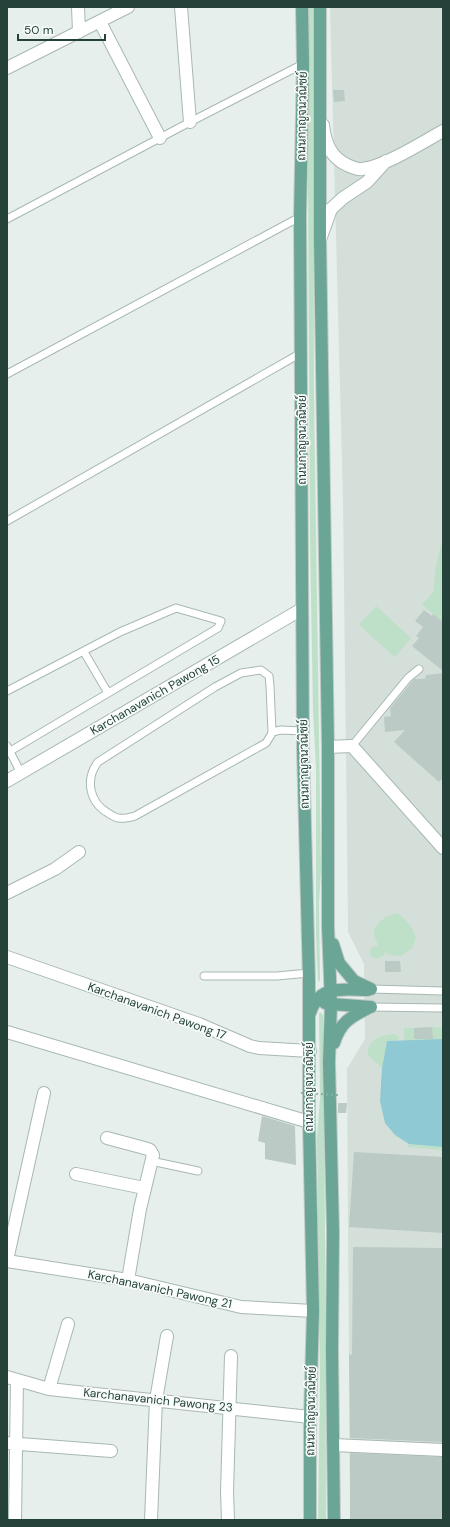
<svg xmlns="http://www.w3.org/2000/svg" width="450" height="1527" font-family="'DM Sans',Sarabun,sans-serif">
<rect width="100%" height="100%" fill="#e6efeb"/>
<path fill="#d4dfda" d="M330 7H443V1520H350L347 1069 365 1039 364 964 348 932V922L343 501Z"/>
<path fill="#bfe0c8" d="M307 7H313L314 397 321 870 319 903 320 978V980L318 982 316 934V767L313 711 310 540Z
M443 540V622L422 605 434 591C434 573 437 557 443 540Z
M376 606 411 638 395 657 359 625Z
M398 913C406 920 413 927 416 938L412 948 401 956 390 955 384 952 385 955C379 959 377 959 370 956V950L372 947 378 946 373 931C379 920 386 916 398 913Z
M320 1012 323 1015C325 1183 326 1351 326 1520H318L320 1379 317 1137 320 1098 319 1014Z
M432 1027 443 1028V1051L404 1053V1028Z
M394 1034 399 1036 398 1040 387 1041 382 1068 368 1055C366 1040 382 1035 394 1034Z
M409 1144 443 1147V1150L407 1147Z"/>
<path fill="#8ec9d4" d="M443 1039V1147L409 1144 395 1135 385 1123 380 1101 382 1068 387 1041Z"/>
<path fill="#bbcac4" d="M333 90H344L345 101 334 102Z
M424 610 432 616 433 614 443 622V671L412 646 419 638 416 636 423 627 415 621Z
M443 673V777L439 782 394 742 405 730 385 732 384 717 391 716 390 708 414 679H425L426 675Z
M385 961H400L401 972H385Z
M432 1027 433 1039H414V1028Z
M338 1103H347L346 1113H338Z
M262 1116 295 1126 296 1165 265 1159V1143L258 1141Z
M354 1152 443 1157V1233L349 1227Z
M353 1247 443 1248V1442L350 1438 349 1354 352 1355Z
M350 1453 443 1457V1520H350Z"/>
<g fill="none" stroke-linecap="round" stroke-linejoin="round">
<defs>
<path id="lane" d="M7 219 190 122 303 64
M7 374 300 217
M7 521 301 353
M84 652 108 693
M7 691 120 632 176 608 221 621 218 628 7 753
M272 732 270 686 269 676 261 670 241 673 215 687 98 762C85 779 89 802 108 813 111 815 116 818 119 818 124 819 131 817 135 816L266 743 271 735 272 732 281 730 303 731
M7 746 21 773
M352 746 408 678 419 669
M204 976H277L309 973
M371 989 443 991
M371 1007 443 1008
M151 1161 198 1171"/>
<path id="street" d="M78 7 79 32
M181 7 190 122
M100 22 160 138
M7 68 128 7
M323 125C325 142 330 157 347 165 352 167 357 170 362 169 384 167 423 142 443 131
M321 237 331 209 343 198 367 182 386 161
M328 747 352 746 443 848
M7 781 302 609
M7 893 55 869 79 852
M7 957 199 1024 250 1046 259 1048 310 1051
M7 1032 309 1122
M107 1138 148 1149 150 1150 153 1155 140 1209 128 1280
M76 1174 144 1188
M7 1260 44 1093
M7 1261 128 1280 241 1307 313 1311
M7 1377 49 1389 310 1417
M49 1389 68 1324
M7 1443 111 1451
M333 1445 443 1450
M15 1520 17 1380
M151 1520 156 1400 167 1336
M228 1520 227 1492 231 1356"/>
<path id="primary" d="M302 7 303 64 300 217 303 748 309 980V1122L313 1311 310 1417V1520
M320 7V239L328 747V927L331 1004 329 1062 333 1232 332 1351 334 1520
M333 944 339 963 354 981 371 989
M325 1003 331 1004 371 1007
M310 1013C319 984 343 990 368 990
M334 1043C341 1021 351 1017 370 1007"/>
</defs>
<use href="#lane" stroke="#a8b8b2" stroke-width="9"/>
<use href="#street" stroke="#a8b8b2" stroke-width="14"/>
<use href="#primary" stroke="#c2cac8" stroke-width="14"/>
<use href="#lane" stroke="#fff" stroke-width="7"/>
<use href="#street" stroke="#fff" stroke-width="12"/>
<use href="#primary" stroke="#6aa596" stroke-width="12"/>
<path stroke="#86b3a5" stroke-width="2" stroke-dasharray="2 3" stroke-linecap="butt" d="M301 1093 338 1095"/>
</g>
<g text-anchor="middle" stroke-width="3.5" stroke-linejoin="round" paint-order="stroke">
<g font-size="12" fill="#24423a" stroke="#f7fbf9">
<text transform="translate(302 116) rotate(-89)" y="4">ถนนกาญจนวณิชย์</text>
<text transform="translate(302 440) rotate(-90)" y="4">ถนนกาญจนวณิชย์</text>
<text transform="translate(155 695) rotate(-30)" y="4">Karchanavanich Pawong 15</text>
<text transform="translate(304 764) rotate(-91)" y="4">ถนนกาญจนวณิชย์</text>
<text transform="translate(157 1011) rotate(20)" y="4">Karchanavanich Pawong 17</text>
<text transform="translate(309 1087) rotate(-90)" y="4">ถนนกาญจนวณิชย์</text>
<text transform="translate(160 1289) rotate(12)" y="4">Karchanavanich Pawong 21</text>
<text transform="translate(158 1400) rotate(6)" y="4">Karchanavanich Pawong 23</text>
<text transform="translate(311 1411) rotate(-89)" y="4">ถนนกาญจนวณิชย์</text>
</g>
</g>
<rect width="450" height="1527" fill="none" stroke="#24423a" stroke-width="16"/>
<path d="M18 34v6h87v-6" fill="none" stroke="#24423a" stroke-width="2"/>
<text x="24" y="34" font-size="12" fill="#24423a" stroke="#f7fbf9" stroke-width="3" paint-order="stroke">50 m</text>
</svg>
